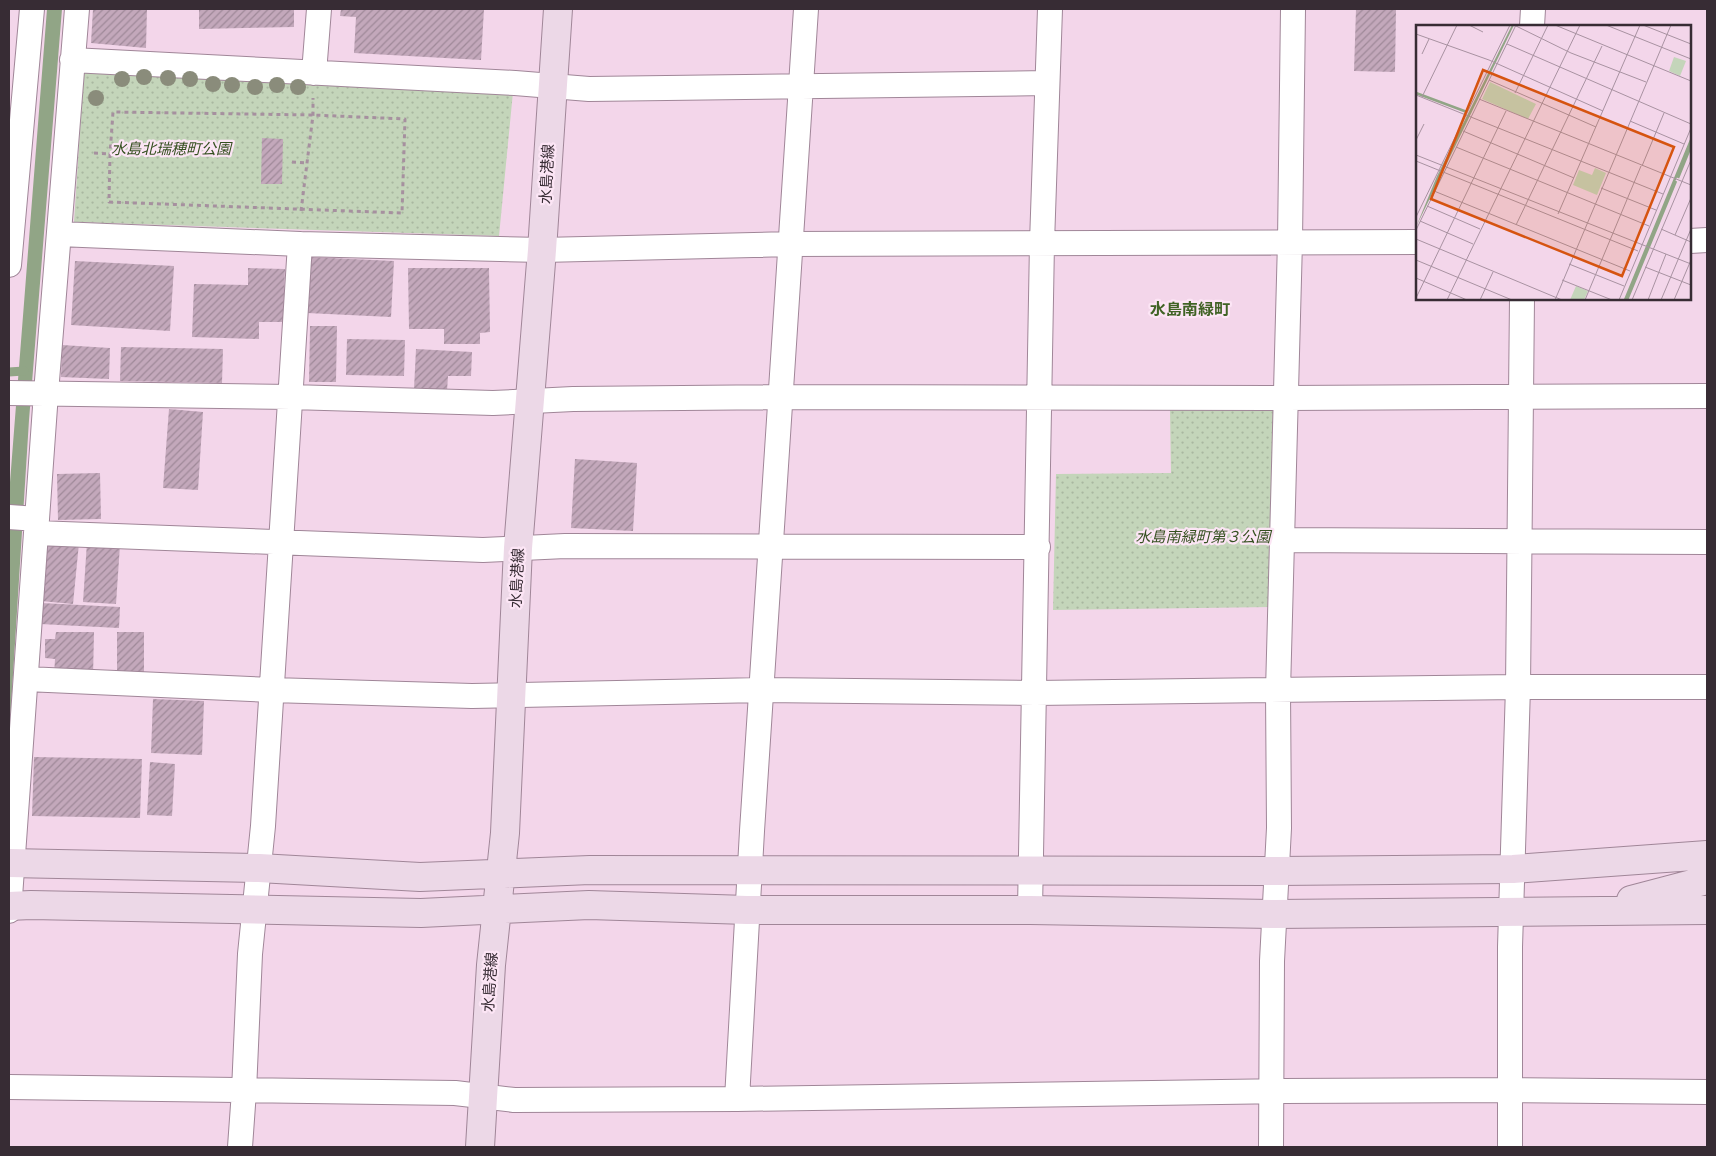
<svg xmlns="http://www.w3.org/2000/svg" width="1716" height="1156" font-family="Lora,'Noto Sans JP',serif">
<defs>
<pattern id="park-dots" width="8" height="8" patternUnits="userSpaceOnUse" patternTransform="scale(1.25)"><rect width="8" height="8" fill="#c4d5ba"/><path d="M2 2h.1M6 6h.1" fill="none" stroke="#a9b7a0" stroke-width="1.8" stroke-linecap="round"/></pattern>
<pattern id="building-hatch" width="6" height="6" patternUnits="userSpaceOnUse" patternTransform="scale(1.25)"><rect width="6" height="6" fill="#c3a8bb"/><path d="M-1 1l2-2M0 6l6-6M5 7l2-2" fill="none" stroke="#9f8999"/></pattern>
</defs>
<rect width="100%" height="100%" fill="#f3d6ea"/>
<path fill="url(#park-dots)" d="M84 68 513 92 499 236 74 222Z
M1170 409 1274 410 1273 607 1053 610 1056 474 1171 473Z"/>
<path fill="#91a586" d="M47 9H62L29 420 9 739V495Z"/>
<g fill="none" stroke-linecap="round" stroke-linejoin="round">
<path stroke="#91a586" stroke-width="9" d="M9 372 24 371"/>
</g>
<path fill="url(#building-hatch)" d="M93 9H147L146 48 91 43Z
M199 9H294V27L199 29Z
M341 9H484L481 60 354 53 356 17 340 16Z
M1356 9H1396L1395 72 1354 71Z
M262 138 283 139 282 184H261Z
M310 257 394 261 391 317 307 313Z
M75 261 174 266 170 331 71 325Z
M248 268 285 269 283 322H259V339L192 337 194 284 248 285Z
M408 268H489L490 332 480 333V344H444V329H409Z
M310 326H337L336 382H309Z
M347 339 405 340 404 376 346 375Z
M62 345 110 348 109 379 61 377Z
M121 347 223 349 222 383 120 381Z
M416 349 472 352 471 376H448L447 391 414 389Z
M169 409 203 412 198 490 163 488Z
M575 459 637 463 633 531 571 528Z
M100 473 101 519 58 520 57 474Z
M46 540 79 543 73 604 41 601Z
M87 542 120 545 116 604 83 602Z
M41 603 120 607 119 628 40 624Z
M56 632H94L93 677 54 676 55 659 45 658V639H55Z
M117 632H144V678H117Z
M153 699 204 701 202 755 151 753Z
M34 757 142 759 140 818 32 816Z
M150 762 175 764 172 816 147 815Z"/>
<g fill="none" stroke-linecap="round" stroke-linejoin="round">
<defs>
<path id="street" d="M1532 26 1533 9
M72 60 515 83 589 89 1047 83
M314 73 319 9
M59 234 300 244 542 250 790 244 1417 242
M1690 241 1707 240
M9 265 32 9
M9 393 291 397 493 403 573 399 781 397 1286 398 1707 396
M9 517 37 519
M36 533 483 550 565 546 1038 547
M1282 540 1707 542
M26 679 272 690 472 696 762 690 1035 693 1518 687H1707
M1030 910 1042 243 1050 9
M9 911 46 393 77 9
M9 1087 455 1093 514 1100 737 1099 1283 1091 1510 1090 1707 1092
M737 1099 752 831 806 9
M240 1147 244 1091 250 954 263 826 300 244
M1271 1147 1272 961 1279 828 1278 691 1290 241 1293 9
M1510 1147V947L1518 687 1522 299"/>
<path id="secondary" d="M9 863 259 868 420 877 590 870 1277 871 1513 869 1707 855
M1631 900 1707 880
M9 906 31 905 421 913 589 905 747 910H1030L1274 914 1707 910
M480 1147 491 965 505 833 518 548 542 250 558 9"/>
</defs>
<use href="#street" stroke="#a08698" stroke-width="26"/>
<use href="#secondary" stroke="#a08698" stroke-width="30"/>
<path stroke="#a6909f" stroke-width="3" stroke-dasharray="4 4" stroke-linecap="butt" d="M94 153 110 154 109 202 402 213 405 119 313 115 113 112 110 154
M292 162 307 163
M301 211 313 115V98"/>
<use href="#street" stroke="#fff" stroke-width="24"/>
<use href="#secondary" stroke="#ecd8e7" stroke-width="28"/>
</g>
<g fill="#8a8c7b">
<circle cx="144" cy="77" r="8"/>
<circle cx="168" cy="78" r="8"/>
<circle cx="122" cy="79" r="8"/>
<circle cx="190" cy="79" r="8"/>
<circle cx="213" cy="84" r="8"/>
<circle cx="232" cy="85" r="8"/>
<circle cx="277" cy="85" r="8"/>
<circle cx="255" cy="87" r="8"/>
<circle cx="298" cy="87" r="8"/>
<circle cx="96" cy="98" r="8"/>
</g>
<g text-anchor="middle" stroke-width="4.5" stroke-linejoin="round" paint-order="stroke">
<g font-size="15" font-style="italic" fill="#355020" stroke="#fce5f5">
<text x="171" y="154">水島北瑞穂町公園</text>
<text x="1203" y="542">水島南緑町第３公園</text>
</g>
<g font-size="15" fill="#372c34" stroke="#fce5f5">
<text transform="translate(547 174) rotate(-87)" y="5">水島港線</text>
<text transform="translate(517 578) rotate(-87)" y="5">水島港線</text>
<text transform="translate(490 982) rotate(-86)" y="5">水島港線</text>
</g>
<g font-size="16" font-weight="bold" fill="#406325" stroke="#fce5f5">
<text x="1190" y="315">水島南緑町</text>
</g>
</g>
<g transform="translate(1416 25)">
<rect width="275" height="275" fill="#f3d6ea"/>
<path d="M258 32 270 36 264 51 253 46ZM74 57 120 79 112 94 66 74ZM179 143 190 148 181 170 157 160 163 145 176 150ZM160 261 172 266 168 275H154Z" fill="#c4d5ba"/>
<path d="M96 0H98L0 202 21 151Z" fill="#91a586"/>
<path fill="none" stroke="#91a586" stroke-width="2.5" d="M0 68 51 87M262 153 275 121M209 275 275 115M211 275 260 156"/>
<path fill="none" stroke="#a892a1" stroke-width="1" d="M53 0 67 7M139 0 275 56M190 0 275 34M227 0 275 19M100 1 155 28 230 57M0 9 73 35 187 86M91 19 275 99M6 29 13 14M73 55 180 102M99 68 132 0M0 70 247 169M6 72 41 0M63 74 275 160M214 96 268 119M47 106 158 153M0 115 8 99M40 122 233 201M0 130 275 239M0 136 222 226M226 141 248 88M185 163 240 185M18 166 214 246M11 181 64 204M142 189 224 0M0 192 94 0M4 196 57 219M100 200 186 21M245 204 275 217M0 205 100 0M259 210 275 173M0 214 146 275M0 235 96 275M153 239 208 261M229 242 275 260M0 253 51 275M146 255 196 275M0 273 90 86M31 275 164 0M64 275 77 247M139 275 255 0M169 275 225 141M203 275 275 103M216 275 275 135M232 275 250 229M245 275 275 204M258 275 275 235"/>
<path fill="#d65410" fill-opacity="0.15" stroke="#d65410" stroke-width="2.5" d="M67 45 258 122 206 251 15 174Z"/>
<rect width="275" height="275" fill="none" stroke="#372c34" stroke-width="2.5"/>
</g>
<rect width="1716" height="1156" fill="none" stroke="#372c34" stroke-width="20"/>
</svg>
